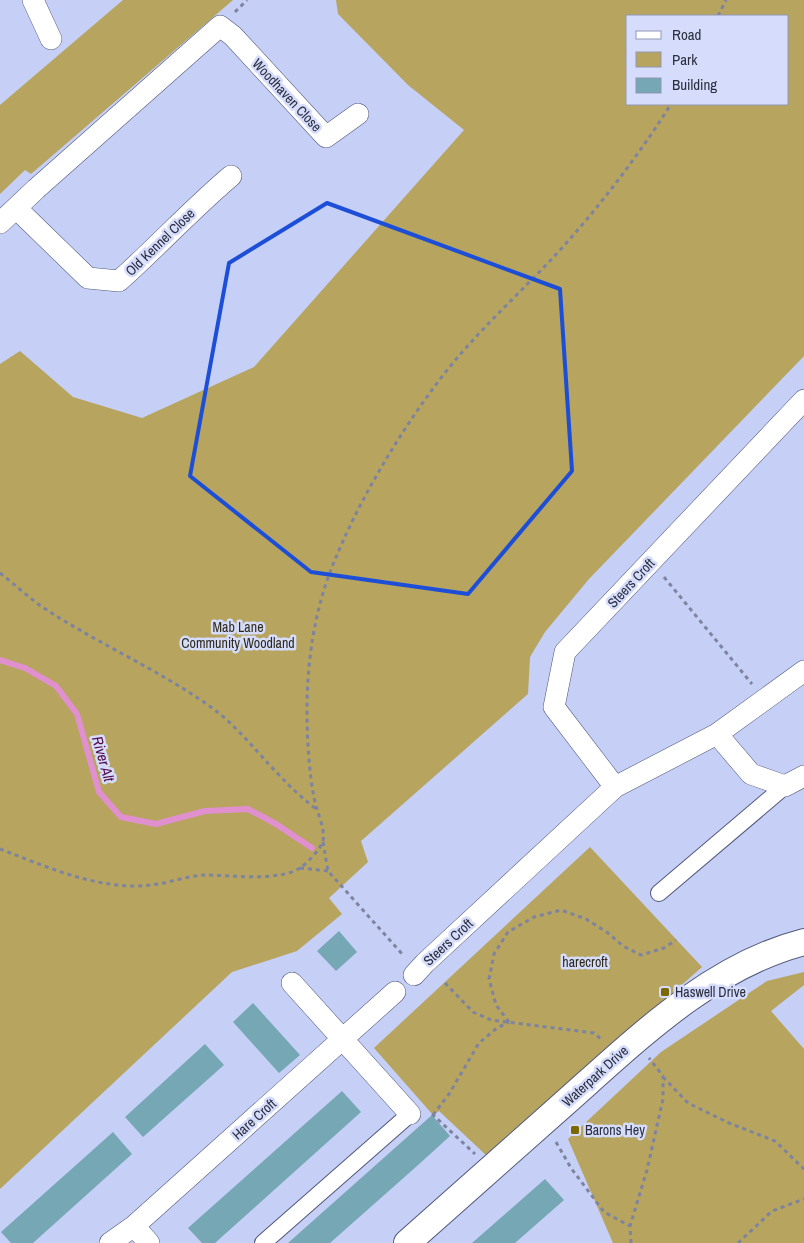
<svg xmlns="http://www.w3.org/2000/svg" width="804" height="1243" font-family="'Archivo Narrow',sans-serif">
<rect width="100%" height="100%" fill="#c6cff6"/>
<path fill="#b6a45f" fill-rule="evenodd" d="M123 0H233L31 174 25 170 0 194V105Z
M336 0H804V356L589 579 545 632 530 657 528 694 361 841 368 862 329 898 342 914 297 951 232 972 0 1189V364L20 351 73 397 142 418 254 367 464 130 408 85 338 14ZM628 16H788V104H628Z
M590 847 702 967 488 1157 439 1111 433 1115 374 1048Z
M804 972V985L771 1011 804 1049V1243H613L568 1139 661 1052 767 981Z"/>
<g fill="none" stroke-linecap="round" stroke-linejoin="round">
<path stroke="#e090ce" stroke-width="6" d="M0 660 25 668 56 686 77 714 99 792 121 817 156 824 205 811 248 809 276 824 312 848"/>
</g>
<path fill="#75a7b4" d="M339 931 357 952 336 971 317 951Z
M253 1003 300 1055 279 1073 233 1022Z
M205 1044 224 1065 143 1137 125 1117Z
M342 1091 361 1112 215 1243H202L188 1228Z
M432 1115 450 1136 417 1166 330 1243H288Z
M113 1132 132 1154 33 1243H11L1 1232Z
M545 1179 564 1200 515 1243H472Z"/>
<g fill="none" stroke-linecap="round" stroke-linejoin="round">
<defs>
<path id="pedestrian" d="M659 893 785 786
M263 1243 410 1114"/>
<path id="minor" d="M33 0 51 39
M16 208 88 278 119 281C157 247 192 209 231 176
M0 223 36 189 220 26 233 36 326 137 358 114
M717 734 751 774 785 786 804 776
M615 787 554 707 565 652 804 400
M414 975 425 963 615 787 717 734 804 671
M292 983 410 1114
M134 1226 149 1243
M110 1243 134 1226 395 992"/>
<path id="tertiary" d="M407 1243C457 1198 508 1154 558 1109 631 1045 707 967 804 942"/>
</defs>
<use href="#pedestrian" stroke="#51587a" stroke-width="18"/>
<use href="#minor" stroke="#51587a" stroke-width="22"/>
<use href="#tertiary" stroke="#51587a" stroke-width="28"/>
<path stroke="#7e84a0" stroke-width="3" stroke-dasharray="4 4" stroke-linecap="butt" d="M235 12 247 0
M718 16 726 0
M0 573C13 583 25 594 38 604 92 641 154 667 208 705 238 726 257 753 283 779 293 790 305 800 317 810
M664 577 752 684
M323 842 328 871 404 956
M0 849C47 867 100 891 151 885 169 883 187 876 204 875 230 875 278 882 300 868 307 863 320 850 323 841 325 829 319 817 316 806 313 794 311 782 310 770 303 701 307 627 334 562 357 505 395 440 432 390 469 338 519 295 562 248 602 203 639 155 671 104
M300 868 328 871
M445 983 473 1012 491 1020 594 1033 601 1039
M509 1022 496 1005 489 979 494 954 508 932 534 917 561 910 586 919 608 933 623 946 641 955 664 948 676 940
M663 1077 688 1103 729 1123 775 1141 804 1169
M432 1114 475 1154
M433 1115 449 1094 479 1043 497 1028 509 1022
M556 1142 571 1168 604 1212 630 1226
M631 1243 630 1226 647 1170 663 1099V1076L649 1058
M738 1243 772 1211 804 1199"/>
<use href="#pedestrian" stroke="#fff" stroke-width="16"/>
<use href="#minor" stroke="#fff" stroke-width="21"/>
<use href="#tertiary" stroke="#fff" stroke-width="26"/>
</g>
<path fill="none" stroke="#1d4ed8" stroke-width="4" stroke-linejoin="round" d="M327 203 560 289 572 471 468 594 311 572 190 476 229 263Z"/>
<g fill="#7d6800" stroke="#d5dcfc" stroke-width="2">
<rect x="660" y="987" width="10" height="10" rx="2.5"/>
<rect x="570" y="1125" width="10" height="10" rx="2.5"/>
</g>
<g text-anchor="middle" stroke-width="5" stroke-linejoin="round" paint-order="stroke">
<g font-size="14" fill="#2b2e3d" stroke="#d5dcfc">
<text transform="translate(287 95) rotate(47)" y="5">Woodhaven Close</text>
<text transform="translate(160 242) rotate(-44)" y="5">Old Kennel Close</text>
<text transform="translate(631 583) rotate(-47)" y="5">Steers Croft</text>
<text transform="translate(448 942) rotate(-43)" y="5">Steers Croft</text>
<text transform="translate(595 1076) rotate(-42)" y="5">Waterpark Drive</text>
<text transform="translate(254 1119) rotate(-42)" y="5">Hare Croft</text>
</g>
<g font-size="14" fill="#2e2917" stroke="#d5dcfc">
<text x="238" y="632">Mab Lane<tspan x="238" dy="16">Community Woodland</tspan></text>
<text x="585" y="967">harecroft</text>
</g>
<g font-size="14" fill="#2b2e3d" stroke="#d5dcfc" text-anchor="start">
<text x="675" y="997">Haswell Drive</text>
<text x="585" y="1135">Barons Hey</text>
</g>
<g font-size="15" font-style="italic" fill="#510846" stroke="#d5dcfc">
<text transform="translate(103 759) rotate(74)" y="5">River Alt</text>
</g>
</g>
<rect x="626" y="15" width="162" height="90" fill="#d5dcfc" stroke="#9196b0"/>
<rect x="636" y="31" width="25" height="8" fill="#ffffff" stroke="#9196b0"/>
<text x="672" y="40" font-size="15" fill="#2b2e3d">Road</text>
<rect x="636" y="52" width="25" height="15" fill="#b6a45f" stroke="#9196b0"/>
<text x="672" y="65" font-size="15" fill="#2b2e3d">Park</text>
<rect x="636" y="78" width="25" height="15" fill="#75a7b4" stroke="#9196b0"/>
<text x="672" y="90" font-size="15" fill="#2b2e3d">Building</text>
</svg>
